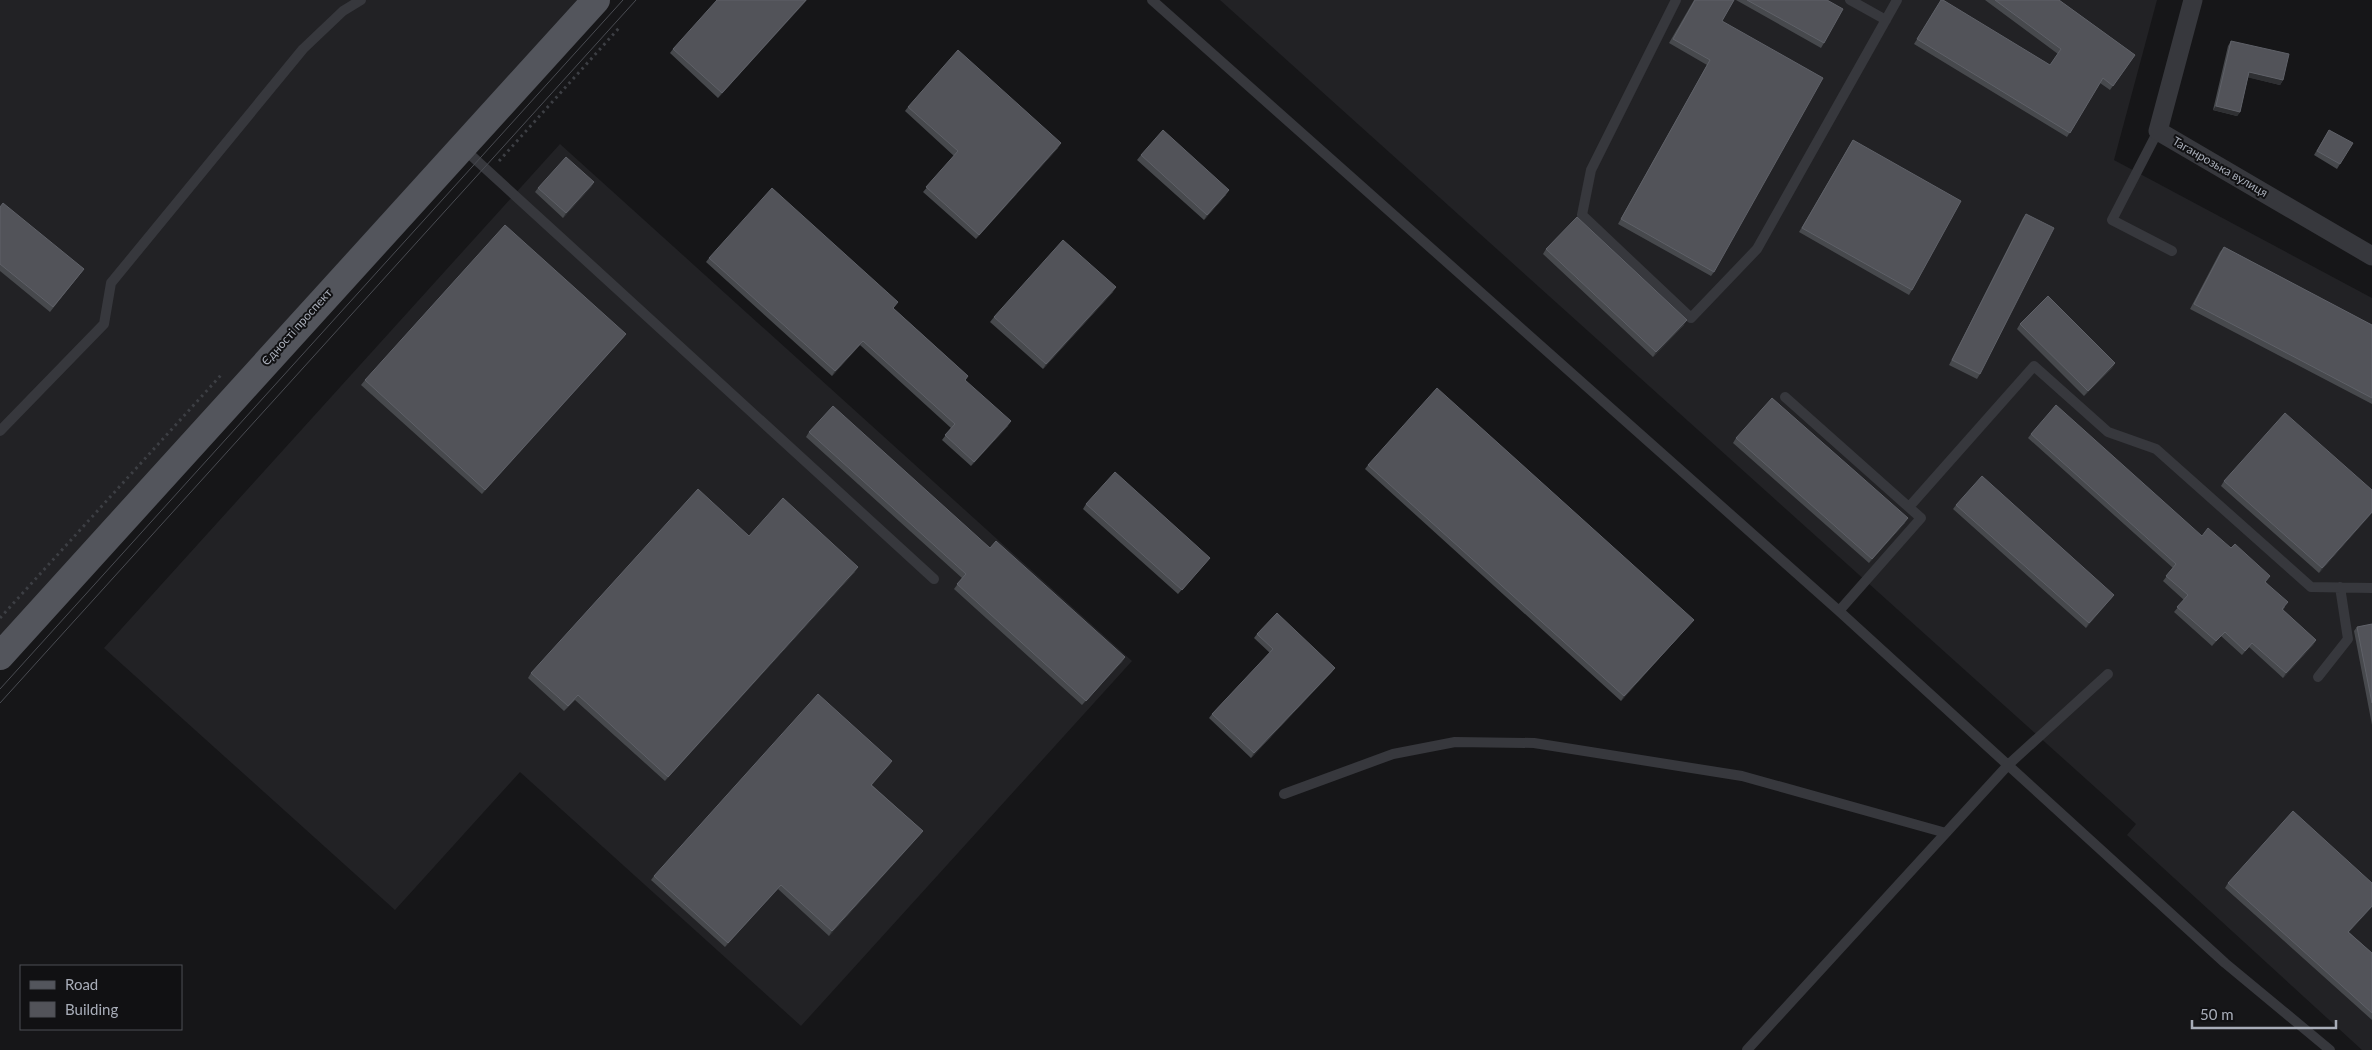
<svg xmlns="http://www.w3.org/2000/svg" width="2372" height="1050" font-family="Lato,sans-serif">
<rect width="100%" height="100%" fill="#161618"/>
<path fill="#222225" d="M0 0H577L0 637Z
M1220 0H2157L2114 160 2372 298V1050H2362L2127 835 2136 824Z
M560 144 1132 661 801 1026 520 772 395 910 104 648Z"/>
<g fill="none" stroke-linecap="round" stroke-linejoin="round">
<path stroke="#3d3f44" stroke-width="3" stroke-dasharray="2.5 4" stroke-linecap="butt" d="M499 161 619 28
M0 618 222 374"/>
<path stroke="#37383d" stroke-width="10" d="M1152 0 1839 611 2225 963 2330 1050
M1676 0 1591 170 1582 215 1691 318 1757 249 1897 0
M1850 0 1886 20
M2158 131 2112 220 2172 251
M463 148 934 579
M1785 397 1921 518 1839 611
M0 431 104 324 111 283 303 49 343 11 361 0
M1909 507 2034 366 2108 432 2156 449 2311 587 2372 588
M2318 677 2348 639 2340 587
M1284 794 1393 754 1455 742 1534 743 1742 776 1946 833
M1747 1050 2008 765 2108 674"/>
<path stroke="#37383d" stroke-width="19" d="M2193 0 2158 131 2372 256"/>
<path stroke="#53555c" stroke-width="28" d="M0 656 596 0"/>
<path stroke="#4a4c52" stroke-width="1" d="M0 689 623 0
M0 703 636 0"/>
</g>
<path fill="#47494d" d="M807 0 718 98 670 53 673 49Z
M1694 0H1734L1722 21 1714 272 1711 276 1618 224 1707 65 1669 43Z
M1736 0H1827L1824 43 1821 48Z
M1985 0H2059L2135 55 2110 90 2100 83 2067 137 1914 44 1939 4 2050 65 2058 54Z
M2231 41 2283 80 2280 85 2248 77 2240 112 2237 116 2213 110 2228 46Z
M908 107 1058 148 976 239 923 192 954 156 905 111Z
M2329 130 2340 164 2337 169 2314 155Z
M1853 140 1912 290 1909 295 1799 232Z
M1141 155 1226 195 1204 220 1137 160Z
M594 182 591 187 563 218 535 192 538 188Z
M0 207 84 269 50 312 0 271Z
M2026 214 1980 374 1977 379 1949 365 2023 218Z
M2224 247 2372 325V404L2190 309 2220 252Z
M1546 249 1684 325 1653 357 1543 254Z
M709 258 893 308 968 376 965 380 1008 426 971 466 942 440 951 428 860 345 832 376 706 262Z
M1113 292 1043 369 990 322 994 317Z
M2020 324 2115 363 2112 368 2084 396 2017 329Z
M626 334 623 338 482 494 361 385 365 380Z
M809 432 990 548 1125 657 1122 662 1082 705 954 589 962 578 806 437Z
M2031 434 2202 536 2266 582 2285 607 2283 610 2316 640 2313 645 2283 678 2249 647 2242 655 2221 636 2212 646 2174 612 2184 600 2163 581 2173 568 2028 438Z
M1736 438 1905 523 1869 563 1733 443Z
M1368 465 1690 624 1621 701 1365 469Z
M2224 481 2372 490V513L2319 573 2221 486Z
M1086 504 1210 558 1178 594 1083 509Z
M1956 505 2114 595 2086 628 1953 509Z
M749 536 855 572 665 781 575 700 564 711 528 678 531 673Z
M2372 624V725L2354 631 2357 627Z
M1257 634 1335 668 1331 673 1251 758 1209 718 1212 714 1270 653 1254 638Z
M892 761 872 785 923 831 919 836 829 936 778 889 725 947 651 880 654 876Z
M2228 883H2372V907L2349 932 2372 953V1020L2225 888Z"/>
<path fill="#2f3033" d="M806 0H807L718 98 722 93Z
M2249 72 2283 80 2280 85 2246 77Z
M2216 106 2240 112 2237 116 2213 110Z
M1061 143 1058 148 976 239 979 235Z
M594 182 591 187 563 218 566 213Z
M1229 190 1226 195 1204 220 1207 215Z
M1116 287 1113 292 1043 369 1046 364Z
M1687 320 1684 325 1653 357 1656 352Z
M626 334 623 338 482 494 485 490Z
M863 341 860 345 832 376 835 371Z
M2115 363 2112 368 2084 396 2088 391Z
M1011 421 1008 426 971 466 974 462Z
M2372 512V513L2319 573 2322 568Z
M1908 518 1905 523 1869 563 1872 559Z
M858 567 855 572 665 781 668 777Z
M2114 595 2111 599 2086 628 2089 623Z
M1694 620 1690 624 1621 701 1624 696Z
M2316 640 2313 645 2283 678 2286 673Z
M1125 657 1122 662 1082 705 1086 701Z
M1335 668 1331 673 1251 758 1254 753Z
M892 761 889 766 868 789 871 785Z
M923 831 919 836 829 936 832 931Z
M781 885 778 889 725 947 728 943Z
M2372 906V907L2345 937 2348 932Z"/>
<path fill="#525359" stroke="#5f6168" d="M717 0H806L722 93 673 49Z
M1695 0H1734L1722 21 1823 78 1714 272 1621 219 1710 60 1673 39Z
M1747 0H1827L1843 9 1824 43Z
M1941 0H1943L2050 65 2061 49 1995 0H2059L2135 55 2113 86 2103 78 2070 133 1917 39Z
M2231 41 2289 54 2283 80 2249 72 2240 112 2216 106Z
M958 50 1061 143 979 235 926 187 958 151 908 107Z
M1163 130 1229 190 1207 215 1141 155Z
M2329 130 2353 143 2340 164 2317 151Z
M1853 140 1961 201 1912 290 1802 228Z
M566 157 594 182 566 213 538 188Z
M772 188 898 302 893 308 968 376 965 380 1011 421 974 462 945 435 955 424 863 341 835 371 709 258Z
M3 203 84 269 53 307 0 264V207Z
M2026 214 2054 228 1980 374 1952 360Z
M1577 217 1687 320 1656 352 1546 249Z
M505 225 626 334 485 490 365 380Z
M1063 240 1116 287 1046 364 994 317Z
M2224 247 2372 325V398L2194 304Z
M2048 296 2115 363 2088 391 2020 324Z
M1437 388 1694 620 1624 696 1368 465Z
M1772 398 1908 518 1872 559 1736 438Z
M2056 405 2202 536 2208 528 2231 548 2235 544 2270 576 2265 582 2288 602 2282 609 2316 640 2286 673 2252 643 2245 651 2225 632 2216 641 2177 607 2188 595 2166 576 2176 564 2031 434Z
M833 406 990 548 996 541 1125 657 1086 701 957 584 966 574 809 432Z
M2285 413 2372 490V512L2322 568 2224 481Z
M1115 472 1210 558 1182 590 1086 504Z
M1982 476 2114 595 2089 623 1956 505Z
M698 489 749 536 783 498 858 567 668 777 578 695 568 706 531 673Z
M1277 613 1335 668 1254 753 1212 714 1273 649 1257 634Z
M2372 624V703L2357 627Z
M818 694 892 761 871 785 923 831 832 931 781 885 728 943 654 876Z
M2293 811 2372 883V906L2348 932 2372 953V1013L2228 883Z"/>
<g text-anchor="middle" stroke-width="4" stroke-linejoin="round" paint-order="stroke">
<g font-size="12" fill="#a8adb8" stroke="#111113">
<text transform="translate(2220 167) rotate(30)" y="4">Таганрозька вулиця</text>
<text transform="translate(297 327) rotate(-48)" y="4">Єдності проспект</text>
</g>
</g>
<rect x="20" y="965" width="162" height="65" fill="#111113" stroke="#4d4f55"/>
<rect x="30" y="981" width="25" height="8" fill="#53555c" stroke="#4d4f55"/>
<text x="65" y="990" font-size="15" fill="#a8adb8">Road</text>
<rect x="30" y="1002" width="25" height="15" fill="#525359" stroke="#4d4f55"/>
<text x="65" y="1015" font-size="15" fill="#a8adb8">Building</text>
<path d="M2192 1020v8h144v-8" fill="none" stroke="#a8adb8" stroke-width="2.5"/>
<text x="2200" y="1020" font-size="15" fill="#a8adb8" stroke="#111113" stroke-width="4" paint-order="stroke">50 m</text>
</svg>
